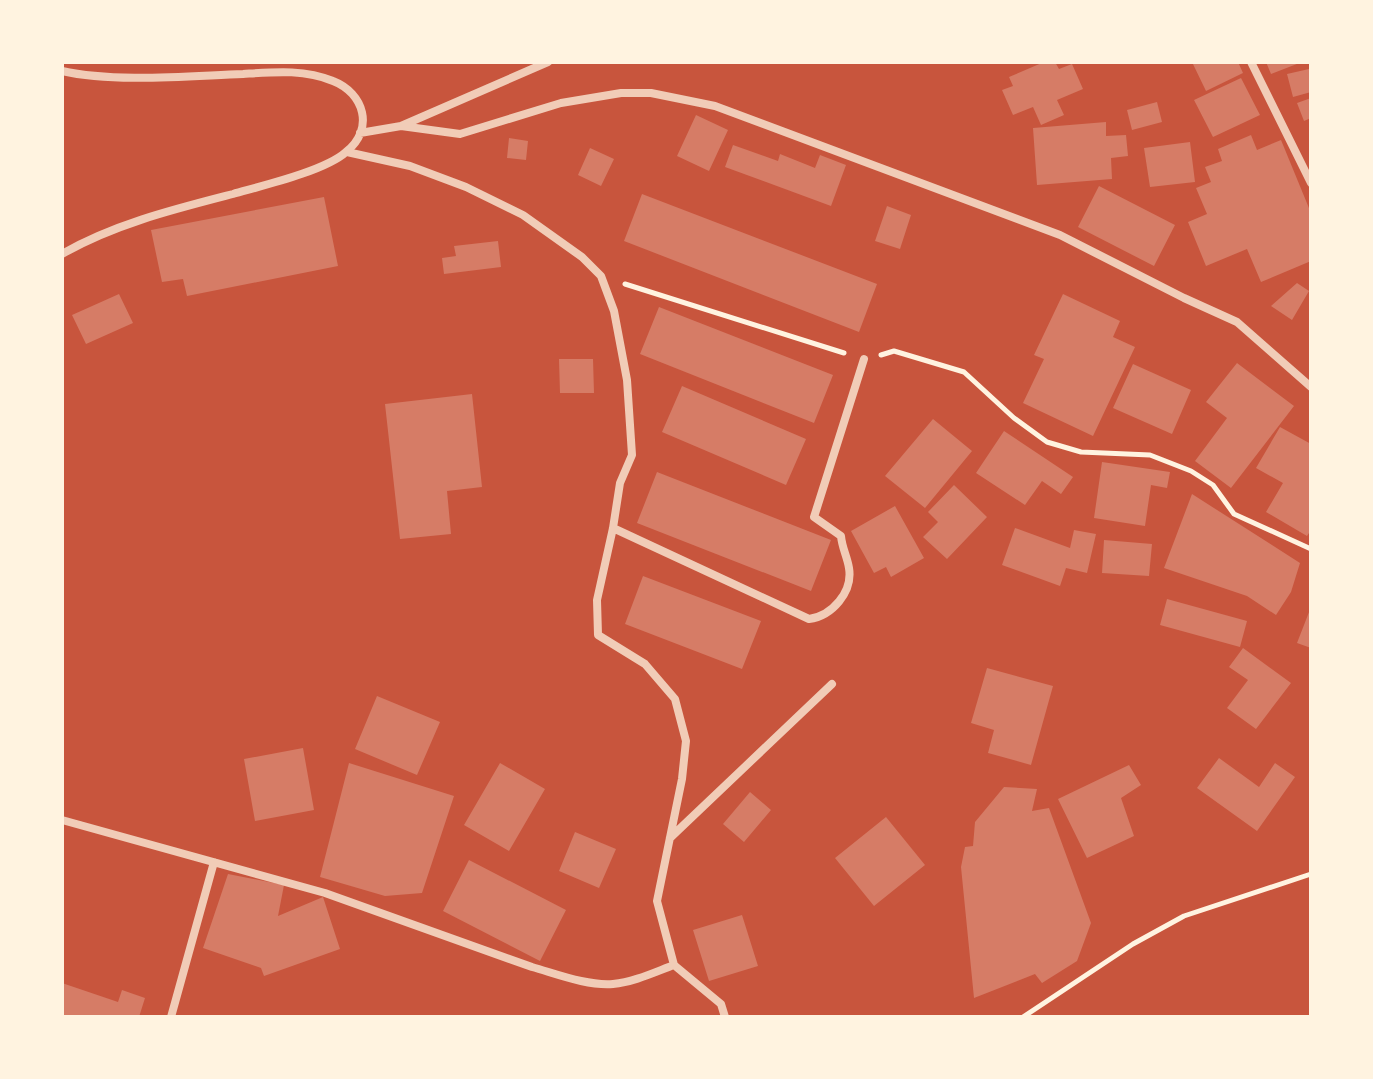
<svg xmlns="http://www.w3.org/2000/svg" width="1373" height="1079" font-family="'Space Grotesk',sans-serif">
<rect width="100%" height="100%" fill="#c8553d"/>
<path fill="#d67c66" d="M1044 62H1055L1059 69 1072 64 1083 89 1057 100 1064 115 1041 125 1033 107 1013 115 1002 90 1013 86 1009 77Z
M1192 62H1238L1243 73 1206 91Z
M1266 62H1302L1271 74Z
M1309 69 1311 92 1293 97 1287 74Z
M1241 78 1260 115 1213 137 1194 100Z
M1311 98V118L1304 121 1297 103Z
M1157 102 1162 122 1132 130 1127 110Z
M696 115 728 130 709 171 677 156Z
M1106 122V136L1126 135 1128 156 1111 158 1112 179 1037 185 1033 128Z
M1251 135 1257 150 1281 140 1311 213V248L1309 249 1311 261 1261 282 1247 249 1206 266 1188 222 1207 214 1196 188 1211 182 1205 167 1222 161 1218 149Z
M509 138 528 141 526 160 507 158Z
M1190 142 1195 182 1150 187 1144 148Z
M733 145 778 161 780 154 815 168 820 155 846 165 831 206 725 167Z
M590 148 614 159 601 186 578 175Z
M1099 186 1175 225 1154 266 1078 227Z
M642 194 877 284 859 332 624 241Z
M324 197 338 266 187 296 183 279 162 282 151 230Z
M887 206 911 215 900 249 875 241Z
M498 241 501 267 444 274 442 258 456 256 454 246Z
M1297 283 1309 291 1292 320 1271 306Z
M119 294 133 323 86 344 72 315Z
M1063 294 1120 321 1113 337 1135 347 1093 436 1023 403 1044 359 1034 355Z
M659 307 833 375 814 423 640 354Z
M559 359H593L594 393H560Z
M1237 363 1294 406 1231 488 1195 461 1227 418 1206 402Z
M1133 364 1191 390 1172 434 1113 408Z
M682 386 806 439 786 485 662 432Z
M472 394 482 487 447 491 451 534 400 539 385 404Z
M933 419 972 451 925 508 885 476Z
M1280 427 1311 444V530L1307 536 1266 512 1283 483 1256 468Z
M1004 431 1073 477 1061 494 1042 481 1025 505 976 473Z
M1102 462 1170 472 1167 488 1151 485 1145 526 1094 518Z
M657 472 831 540 811 591 637 523Z
M954 485 987 517 947 559 923 537 938 522 928 512Z
M1192 494 1300 563 1291 592 1276 615 1247 596 1164 568Z
M895 506 924 558 891 577 886 567 874 573 851 531Z
M1015 528 1070 548 1074 530 1096 534 1087 573 1066 568 1060 586 1002 565Z
M1104 540 1152 544 1149 576 1102 573Z
M643 576 761 621 742 669 625 624Z
M1167 599 1247 621 1240 647 1160 625Z
M1311 607V648L1297 643Z
M1243 648 1291 683 1256 729 1227 708 1248 680 1229 667Z
M987 668 1053 686 1031 765 988 753 994 730 971 723Z
M377 696 440 722 417 775 355 749Z
M303 748 314 810 255 821 244 759Z
M1219 758 1259 787 1275 763 1295 777 1257 831 1197 788Z
M349 763 454 796 422 893 385 896 320 877Z
M500 763 545 789 509 851 464 825Z
M1129 765 1141 785 1121 798 1134 836 1087 858 1058 799Z
M1004 787 1037 789 1032 811 1049 808 1091 923 1077 961 1042 983 1035 974 974 998 961 867 965 847 973 846 975 822Z
M750 792 771 810 744 842 723 824Z
M886 817 925 865 874 906 835 858Z
M575 832 616 849 599 888 559 871Z
M469 860 566 910 540 961 443 911Z
M228 874 284 885 278 916 323 897 340 949 264 976 261 968 203 948Z
M742 915 758 966 709 981 693 930Z
M62 983 118 1002 122 990 145 998 139 1017H62Z"/>
<g fill="none" stroke-linecap="round" stroke-linejoin="round">
<path stroke="#fff3e0" stroke-width="5" d="M625 284 844 353
M881 355 894 351 964 372 1014 418 1047 442 1081 452 1150 455 1191 471 1213 485 1234 514 1311 549
M1023 1017 1133 944 1184 916 1311 874"/>
<path stroke="#f1ccb7" stroke-width="8" d="M1251 62 1311 183
M62 71C115 83 188 76 243 74 274 72 304 69 333 81 364 93 375 129 346 152 325 171 261 186 233 194 175 209 114 224 62 254
M401 126 460 134 561 103 621 93H651L715 106 1060 235 1184 298 1237 322 1311 387
M360 133 401 126 548 62
M347 152 410 166 466 187 523 215 582 257 601 276 614 311 627 380 632 455 620 483 613 528 597 600 598 635 645 664 675 699 686 741 682 779 657 901 674 965 721 1004 725 1017
M613 528 809 619C832 616 853 592 849 568 847 556 842 548 841 536L814 517 864 359
M62 820 325 893 532 967C557 974 587 986 613 984 634 982 655 972 674 965
M670 838 832 684
M171 1017 214 862"/>
</g>
<rect width="1373" height="1079" fill="none" stroke="#fff3e0" stroke-width="128"/>
</svg>
